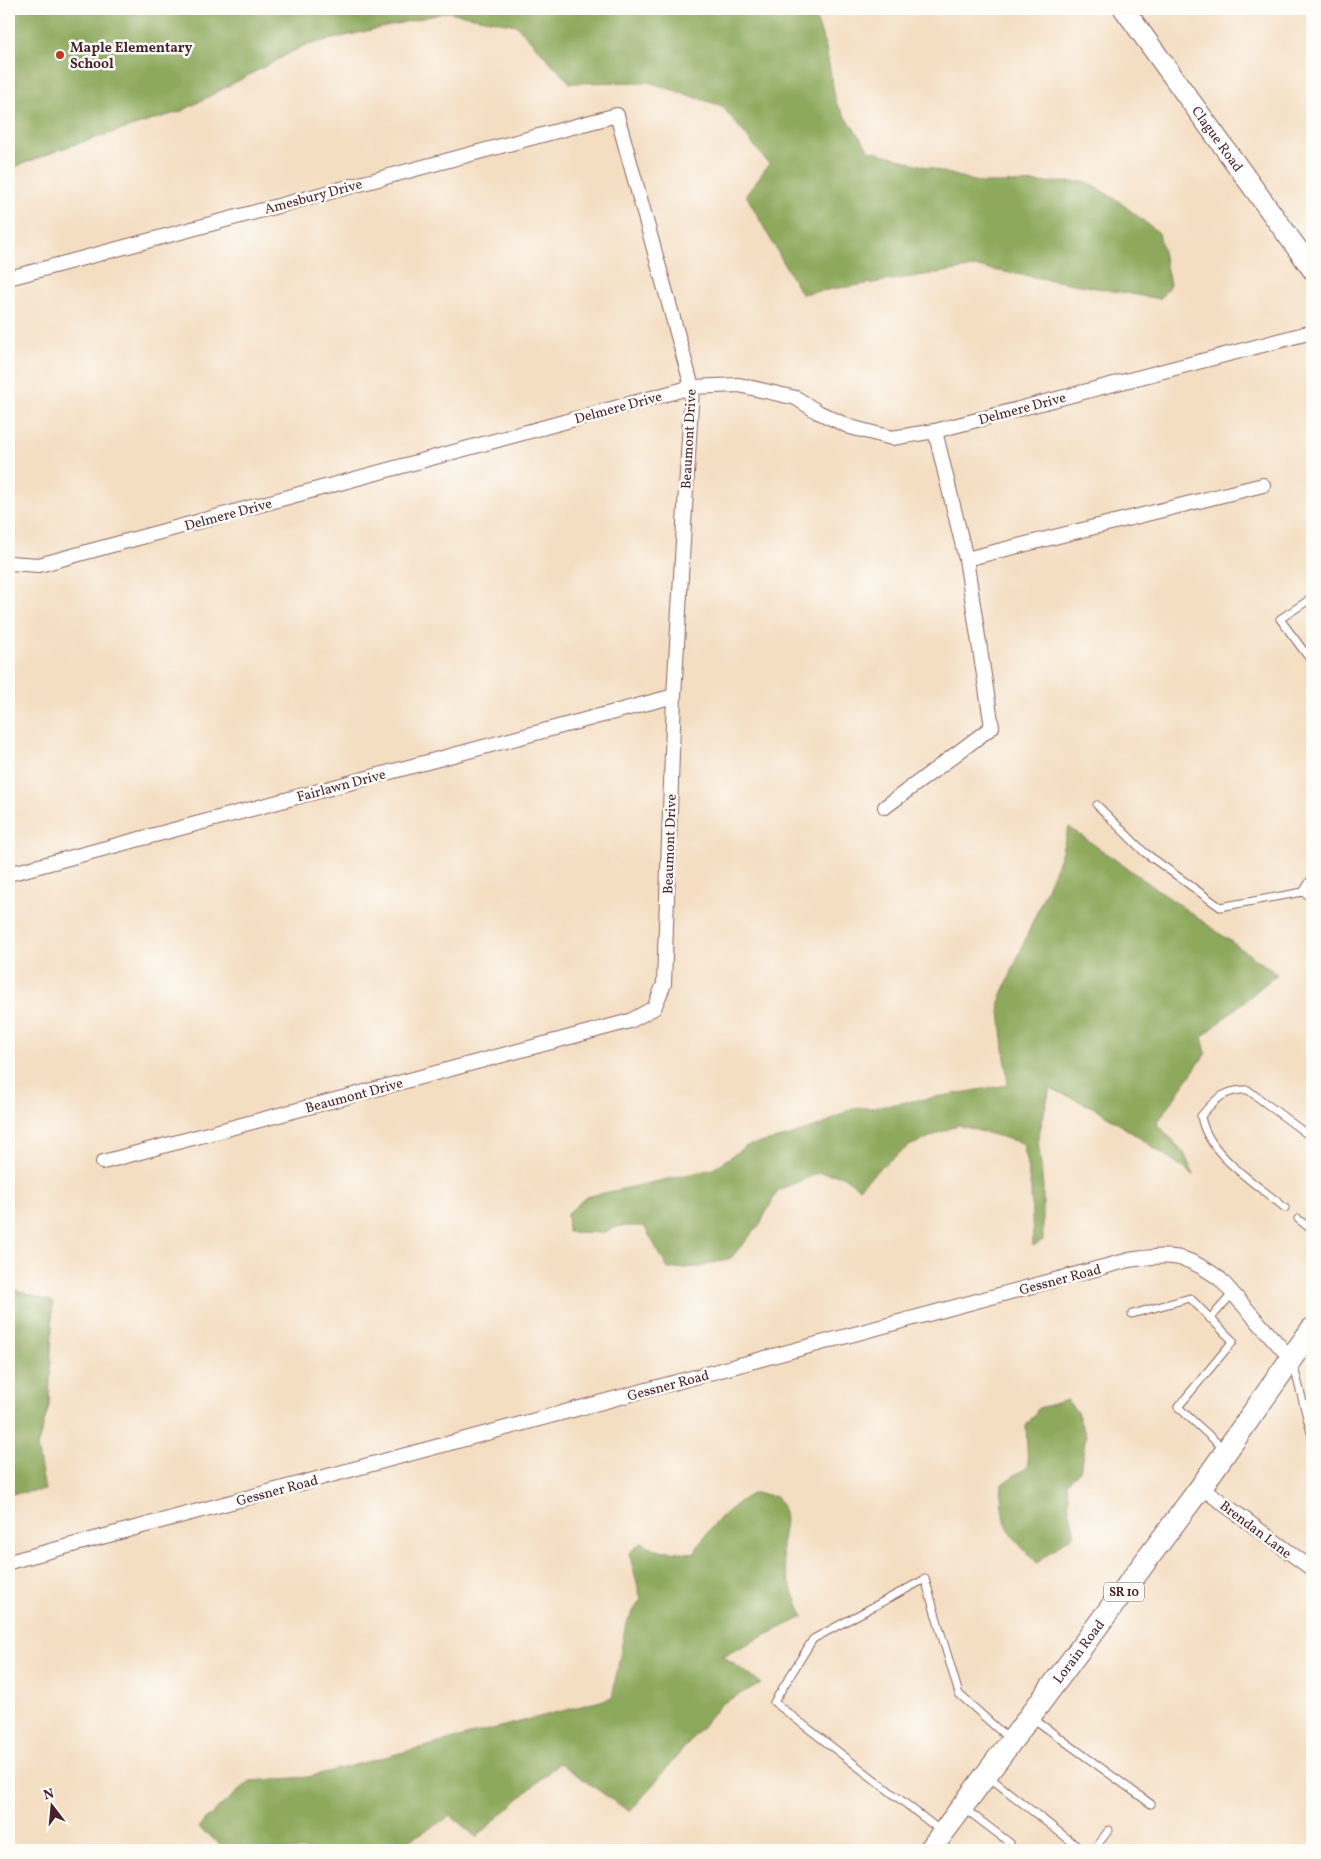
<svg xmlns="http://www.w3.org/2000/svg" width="1321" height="1859" font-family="Vollkorn,serif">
<rect width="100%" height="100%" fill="#fdfcf7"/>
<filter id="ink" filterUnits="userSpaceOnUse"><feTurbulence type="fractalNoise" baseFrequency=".02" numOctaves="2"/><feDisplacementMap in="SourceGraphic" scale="10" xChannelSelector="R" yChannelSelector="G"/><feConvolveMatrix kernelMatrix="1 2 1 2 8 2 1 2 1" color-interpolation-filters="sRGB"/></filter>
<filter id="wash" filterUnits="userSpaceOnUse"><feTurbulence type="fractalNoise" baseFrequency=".0096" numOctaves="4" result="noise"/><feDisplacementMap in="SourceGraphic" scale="20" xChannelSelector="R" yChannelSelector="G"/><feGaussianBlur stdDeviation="1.12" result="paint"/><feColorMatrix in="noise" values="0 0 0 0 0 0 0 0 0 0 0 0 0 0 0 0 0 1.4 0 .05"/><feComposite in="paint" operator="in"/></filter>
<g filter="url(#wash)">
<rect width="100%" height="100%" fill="#f4dec2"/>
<path fill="#8da95b" stroke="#6c6443" d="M9 9H813L826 48 836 103 869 150 981 183 1087 182 1117 200 1159 233 1170 285 1160 299 976 267 801 294 746 195 769 164 722 106 648 82 570 83 516 25 448 12 303 46 182 111 67 147 9 169Z
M1069 827 1277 974 1202 1037 1206 1053 1157 1123 1184 1153 1194 1175 1097 1109 1050 1088 1038 1139 1043 1186V1240L1033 1246 1031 1189 1023 1143 958 1125 909 1146 883 1165 859 1188 841 1175 819 1173 778 1190 760 1224 731 1258 700 1267 668 1269 644 1226H620L602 1233 568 1232 567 1214 586 1197 713 1169 746 1146 786 1137 822 1125 852 1108H870L1008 1085 999 1002 1060 857Z
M9 1288 53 1302 49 1406 37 1447 45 1490 9 1494Z
M1067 1400 1077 1412 1086 1436 1080 1471 1067 1483 1069 1508 1075 1533 1037 1563C1011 1537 998 1522 1002 1484L1028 1466 1026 1426 1039 1408Z
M753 1493 776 1496C792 1521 781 1525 782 1551 783 1573 796 1596 803 1617L723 1656 761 1683 721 1704 630 1812 559 1763 476 1837 451 1816 392 1850H228L199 1828 204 1821 250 1781 308 1777 612 1698 626 1623 641 1599 629 1553 642 1542 656 1550 694 1553C709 1527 727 1508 753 1493Z"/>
</g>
<g filter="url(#ink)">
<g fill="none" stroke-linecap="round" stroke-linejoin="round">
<defs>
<path id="service" d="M1312 598 1280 619 1312 662
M1097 805 1144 852 1220 907 1303 892 1312 898
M1303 892 1312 878
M1285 1208C1257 1184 1207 1155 1201 1116 1215 1099 1225 1089 1248 1090L1312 1138
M1298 1219 1312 1230
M1132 1314 1190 1298 1233 1341 1178 1407 1224 1449
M1210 1319 1233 1293
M1293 1363 1312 1437
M1031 1717 1151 1804
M989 1777 1082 1850
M964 1808 1010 1843 1005 1850
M941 1831 774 1702 813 1639 925 1579 959 1694 1010 1740
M1093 1850 1109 1830"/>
<path id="minor" d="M9 278 617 115 692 387 674 696 664 984 654 1008 630 1021 103 1162
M966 559 1263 485
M9 563 39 565 692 387 739 385 796 398 818 412 850 427 892 438 935 431 1312 332
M885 807 992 727 966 559 935 431
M9 874 674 696
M1201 1487 1312 1569
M9 1562 1129 1260C1171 1254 1185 1253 1220 1279L1292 1360"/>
<g id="secondary">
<path id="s1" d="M1124 9 1312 269"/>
</g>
<g id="primary">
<path id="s2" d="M930 1850 1201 1487 1312 1329"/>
</g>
</defs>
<use href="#service" stroke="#866260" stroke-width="9"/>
<use href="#minor" stroke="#866260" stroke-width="16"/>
<use href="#secondary" stroke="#866260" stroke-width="22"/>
<use href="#primary" stroke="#866260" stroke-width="24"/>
<use href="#service" stroke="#fff" stroke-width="7"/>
<use href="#minor" stroke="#fff" stroke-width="14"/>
<use href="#secondary" stroke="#fff" stroke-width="20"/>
<use href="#primary" stroke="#fff" stroke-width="22"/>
</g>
</g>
<circle fill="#c8321e" stroke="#fdfcf7" stroke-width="2" cx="60" cy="55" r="5"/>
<g text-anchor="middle" stroke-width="5" stroke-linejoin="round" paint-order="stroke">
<rect fill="#fdfcf7" stroke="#806168" stroke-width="1" x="1104" y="1582.5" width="40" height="19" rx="4"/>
<g font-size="12" font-weight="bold" fill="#4a1f2b">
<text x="1124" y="1596">SR 10</text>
</g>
<g font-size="14" font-weight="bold" fill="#4a1f2b" stroke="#fdfcf7" text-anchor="start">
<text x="70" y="52">Maple Elementary<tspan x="70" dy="16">School</tspan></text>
</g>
<g font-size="14" fill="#4a1f2b" stroke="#fdfcf7">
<text dy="5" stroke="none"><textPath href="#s1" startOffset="160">Clague Road</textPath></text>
<text transform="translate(313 196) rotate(-15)" y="5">Amesbury Drive</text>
<text transform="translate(618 407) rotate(-15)" y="5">Delmere Drive</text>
<text transform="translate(1022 408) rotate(-15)" y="5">Delmere Drive</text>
<text transform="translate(688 439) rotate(-87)" y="5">Beaumont Drive</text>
<text transform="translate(228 514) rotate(-15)" y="5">Delmere Drive</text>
<text transform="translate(341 785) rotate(-15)" y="5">Fairlawn Drive</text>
<text transform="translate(669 844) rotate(-88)" y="5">Beaumont Drive</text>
<text transform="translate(354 1095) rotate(-15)" y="5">Beaumont Drive</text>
<text transform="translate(1060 1279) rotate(-15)" y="5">Gessner Road</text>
<text transform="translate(668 1385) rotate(-15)" y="5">Gessner Road</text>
<text transform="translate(277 1490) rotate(-15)" y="5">Gessner Road</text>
<text transform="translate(1256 1529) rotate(37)" y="5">Brendan Lane</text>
<text dy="5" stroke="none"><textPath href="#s2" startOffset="248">Lorain Road</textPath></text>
</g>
</g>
<rect width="1321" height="1859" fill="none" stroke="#fdfcf7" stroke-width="30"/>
<g transform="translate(52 1806) rotate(344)" stroke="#fdfcf7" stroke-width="4" paint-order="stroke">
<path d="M0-4L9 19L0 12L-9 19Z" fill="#4a1f2b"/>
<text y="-8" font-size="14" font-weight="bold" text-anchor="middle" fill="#4a1f2b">N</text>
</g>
</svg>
